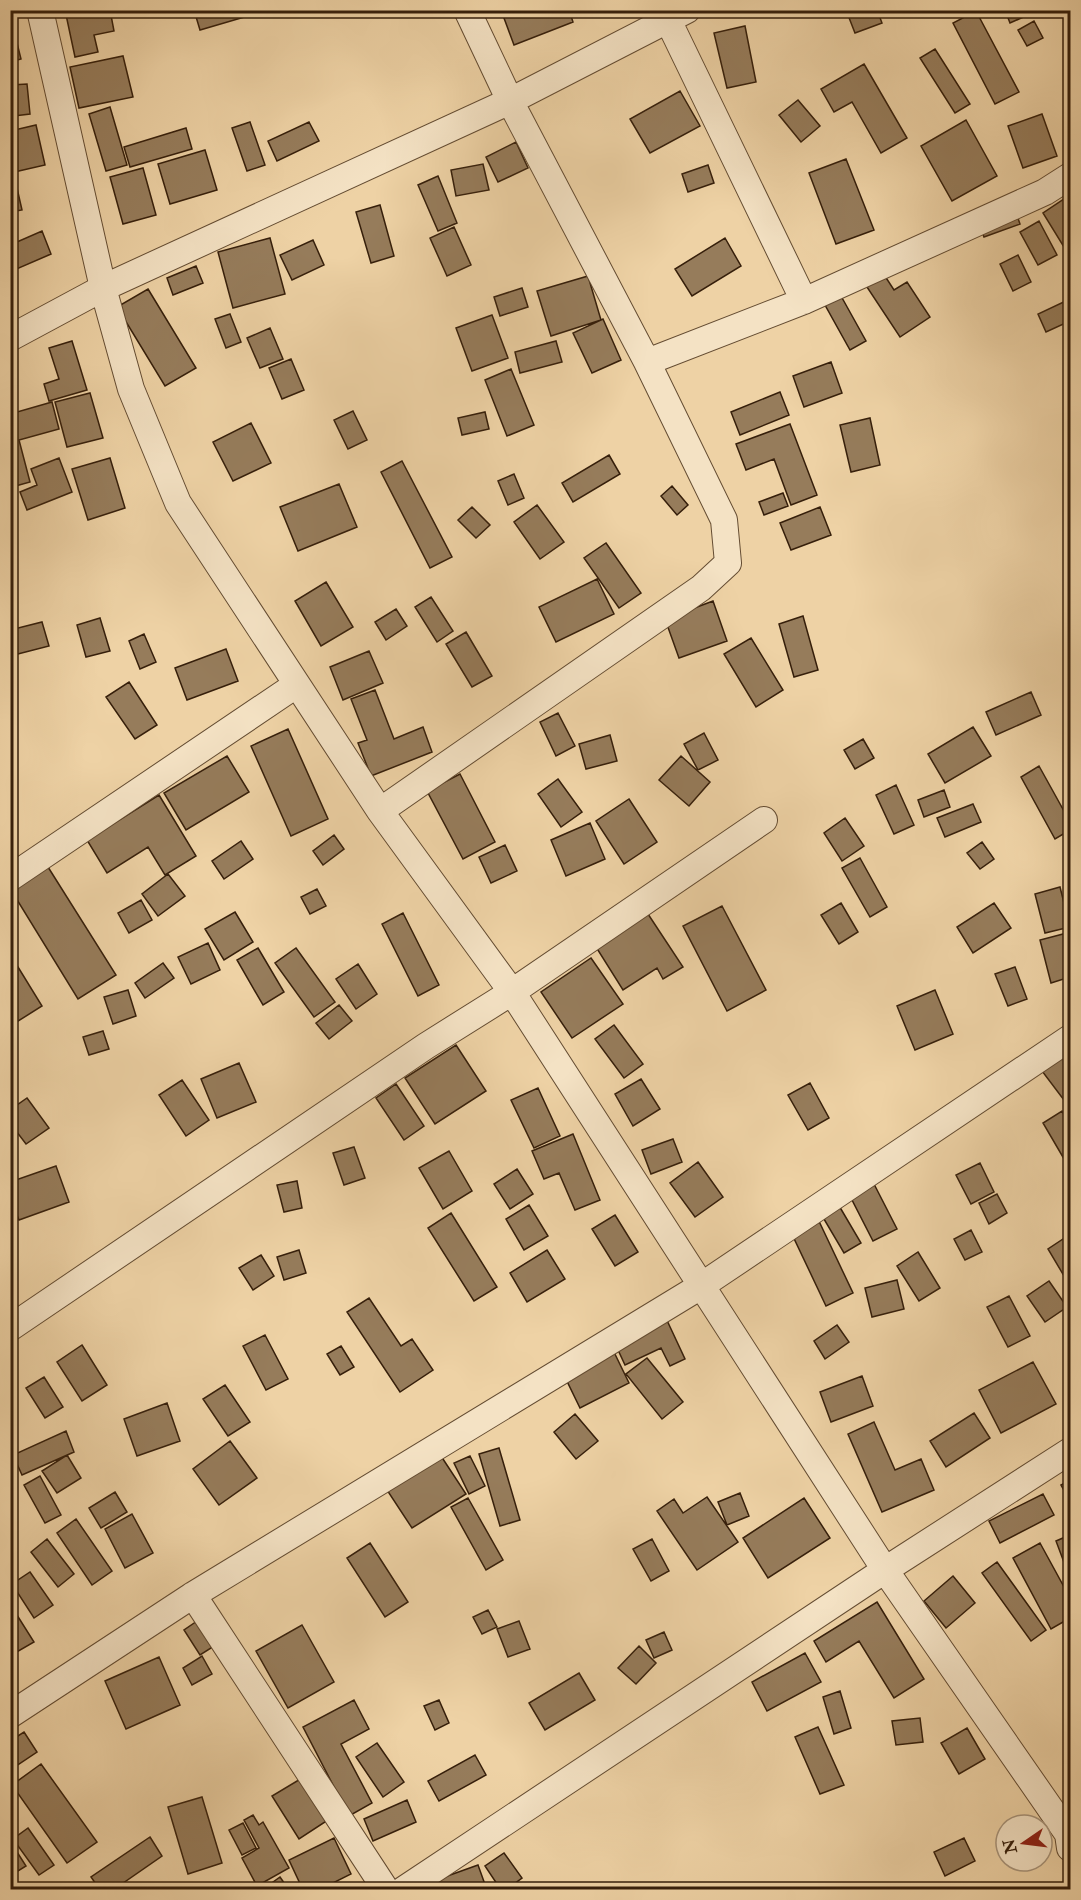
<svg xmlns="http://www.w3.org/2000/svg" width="1081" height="1900" font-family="'IM FELL Double Pica',serif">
<rect width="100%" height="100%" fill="#eed2a5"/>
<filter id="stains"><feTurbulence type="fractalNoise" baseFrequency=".00333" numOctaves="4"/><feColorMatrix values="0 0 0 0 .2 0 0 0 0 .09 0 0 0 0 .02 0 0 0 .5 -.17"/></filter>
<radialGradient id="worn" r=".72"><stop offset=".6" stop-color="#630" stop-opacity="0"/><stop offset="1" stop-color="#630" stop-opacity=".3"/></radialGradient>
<path fill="#967c5b" stroke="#361f0b" stroke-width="1.5" d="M65 10H110L114 31 94 35 98 52 75 57Z
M194 10H247L248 16 200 30Z
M501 10H569L573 22 514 45Z
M846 10H877L882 23 855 33Z
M1005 10H1039L1010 23Z
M976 11 1019 92 995 104 953 23Z
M10 15 21 59 10 62Z
M1034 21 1043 38 1027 46 1018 30Z
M745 26 756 82 727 88 714 33Z
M935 49 970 104 955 113 920 58Z
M123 56 133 97 79 108 70 67Z
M864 64 907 138 881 153 852 102 834 112 821 89Z
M27 84 30 114 14 116 11 85Z
M680 91 700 126 650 153 630 119Z
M798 100 820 126 801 142 779 115Z
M110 107 127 165 106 171 89 114Z
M1042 114 1057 156 1023 168 1008 126Z
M966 120 997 176 952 201 921 146Z
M250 122 265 165 247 171 232 128Z
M309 122 319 141 277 161 268 141Z
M36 125 45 165 10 173V131Z
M186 128 192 149 130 167 124 147Z
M516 142 528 168 498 182 486 157Z
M205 150 217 190 170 204 158 164Z
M846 159 874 230 836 244 809 173Z
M483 164 489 190 456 196 451 170Z
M708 165 714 183 688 192 682 174Z
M143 168 156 215 123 224 110 177Z
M14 175 22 210 10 212V176Z
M438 176 457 223 438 231 418 185Z
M1070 195V250L1067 252 1043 213Z
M1013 204 1020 224 984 237 977 217Z
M380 205 394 256 371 263 356 212Z
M1039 221 1057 255 1038 265 1020 232Z
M454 227 471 265 447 276 430 238Z
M42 231 51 254 12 271 10 245Z
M270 238 285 294 233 308 218 252Z
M725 238 741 266 692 296 675 269Z
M313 240 324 265 292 280 280 255Z
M1018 255 1031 282 1013 291 1000 264Z
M196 266 203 283 173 295 167 278Z
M881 270 894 290 907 282 930 317 900 337 863 281Z
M588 276 601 320 551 336 537 291Z
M522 288 528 307 500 316 494 297Z
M148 289 196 368 165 386 117 307Z
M841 296 866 341 850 350 825 305Z
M1070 299V321L1046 332 1038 314Z
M230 314 241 342 226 348 215 319Z
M492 315 508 358 472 371 456 328Z
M603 319 621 360 592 373 573 333Z
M270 328 283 359 260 368 247 338Z
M72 341 87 390 49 401 44 384 59 379 49 348Z
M556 341 562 362 520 373 515 352Z
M291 359 304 390 282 399 269 368Z
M831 362 842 393 804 407 793 376Z
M511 369 534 425 507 436 485 380Z
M780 392 789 415 740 435 731 412Z
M90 393 103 438 67 447 55 402Z
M52 402 59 429 19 440 30 482 12 487 10 414Z
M353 411 367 440 348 449 334 420Z
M485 412 489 429 462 435 458 418Z
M870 418 880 465 851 472 840 425Z
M251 423 271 463 233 481 213 442Z
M790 424 817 495 791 505 774 459 746 470 736 444Z
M609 455 620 474 573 502 562 483Z
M59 458 72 492 27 510 20 492 37 485 31 469Z
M110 458 125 508 88 520 72 469Z
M402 461 452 557 430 568 381 472Z
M514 474 524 498 508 505 498 481Z
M339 484 357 527 298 551 280 507Z
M672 486 688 505 677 515 661 496Z
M783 493 788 506 764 515 759 502Z
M537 505 564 542 540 559 514 522Z
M472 507 490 525 476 538 458 520Z
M820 507 831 535 791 550 780 523Z
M606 543 641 593 619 608 584 558Z
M597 579 614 614 556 642 539 607Z
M326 582 353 627 321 646 295 601Z
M431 597 453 631 437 642 415 607Z
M713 601 727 641 679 658 665 619Z
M396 609 407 626 386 640 375 622Z
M803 616 818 670 794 677 779 624Z
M100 618 110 651 86 657 77 625Z
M42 622 49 646 10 656V630Z
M466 632 492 676 472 687 446 644Z
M144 634 156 662 140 669 129 641Z
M751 638 783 690 756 707 724 654Z
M226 649 238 681 187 700 175 668Z
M369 651 383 683 343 700 330 667Z
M129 682 157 725 135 739 106 697Z
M375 690 394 739 423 727 432 752 371 776 358 743 367 740 351 699Z
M1031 692 1041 715 996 735 986 712Z
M558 713 575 746 556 756 540 722Z
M973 727 991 756 945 783 928 754Z
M288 729 328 819 291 836 251 746Z
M704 733 718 760 698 770 684 744Z
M610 735 617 761 586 769 579 744Z
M863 739 874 758 855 769 844 750Z
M227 756 249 792 186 830 164 793Z
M681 756 710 782 689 806 659 780Z
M1039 766 1070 822V830L1055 839 1021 777Z
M460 774 495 842 463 859 427 791Z
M558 779 582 812 561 827 538 794Z
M896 785 914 825 894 834 876 795Z
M944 790 950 807 924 817 918 800Z
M159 795 196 856 165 875 148 847 107 873 87 840Z
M629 799 657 842 624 864 596 821Z
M973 804 981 822 945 837 937 818Z
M845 818 864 846 842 861 824 833Z
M590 823 605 859 566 876 551 840Z
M334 835 344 849 323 865 313 851Z
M241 841 253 859 224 879 212 861Z
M982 842 994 859 980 869 967 853Z
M505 845 517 871 491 883 479 857Z
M860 858 887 907 870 917 842 868Z
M48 867 116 975 78 999 11 890Z
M168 874 185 896 158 916 142 894Z
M1060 887 1070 927 1045 933 1035 894Z
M317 889 326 906 310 914 301 897Z
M141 900 152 920 129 933 118 913Z
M841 903 858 932 839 944 821 915Z
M994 903 1011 928 973 953 957 927Z
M722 906 766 990 727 1011 683 926Z
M235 912 253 942 224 960 205 929Z
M403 913 439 985 418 996 382 924Z
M648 914 683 967 663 979 657 968 623 990 596 947Z
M1067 933 1070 945V977L1051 983 1040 940Z
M208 943 220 970 191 984 178 957Z
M258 948 284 992 263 1005 237 960Z
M296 948 335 1002 314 1017 275 963Z
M10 954 42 1006 15 1023 10 1016Z
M591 958 623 1004 572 1038 541 992Z
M163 963 174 978 145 998 135 983Z
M358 964 377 994 356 1009 336 979Z
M1015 967 1027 999 1008 1006 995 974Z
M128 990 136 1016 113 1024 104 997Z
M935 990 953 1034 915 1050 897 1006Z
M339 1005 352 1021 329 1039 316 1023Z
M614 1025 643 1064 624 1078 595 1039Z
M103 1031 109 1049 89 1055 83 1037Z
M456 1045 486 1091 435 1124 405 1078Z
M1070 1051V1108L1042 1071Z
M239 1063 256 1102 217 1118 201 1079Z
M641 1079 660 1109 633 1126 615 1094Z
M182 1080 209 1120 186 1136 159 1095Z
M810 1083 829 1118 808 1130 788 1095Z
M396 1084 424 1126 404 1140 376 1098Z
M538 1088 560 1136 534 1148 511 1100Z
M27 1098 49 1128 26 1144 10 1123V1110Z
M1062 1111 1070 1126V1163L1067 1164 1043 1123Z
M573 1134 600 1200 575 1210 559 1173 544 1179 532 1151Z
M673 1139 682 1162 651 1174 642 1150Z
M354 1147 365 1178 344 1185 333 1153Z
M449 1151 472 1191 443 1209 419 1168Z
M698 1162 723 1197 695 1217 670 1183Z
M980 1163 994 1192 971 1204 956 1175Z
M56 1166 69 1202 19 1220 10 1197V1182Z
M517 1169 533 1194 510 1209 494 1184Z
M297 1181 302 1208 284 1212 277 1185Z
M874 1184 897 1229 873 1241 850 1196Z
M997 1194 1007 1213 989 1224 979 1203Z
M838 1204 861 1243 844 1253 821 1214Z
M529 1205 548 1236 524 1250 506 1219Z
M451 1213 497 1287 474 1301 428 1228Z
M615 1215 638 1252 615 1266 592 1229Z
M817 1217 853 1293 826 1306 790 1230Z
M971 1230 982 1252 965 1260 954 1239Z
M1069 1235 1070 1237V1286L1048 1249Z
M299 1250 306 1273 284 1280 277 1257Z
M547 1250 565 1279 527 1302 510 1273Z
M918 1252 940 1288 919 1301 897 1266Z
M261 1255 274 1276 253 1290 239 1268Z
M897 1280 904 1309 872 1317 865 1288Z
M1049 1281 1067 1307 1045 1322 1027 1296Z
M1009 1296 1030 1336 1008 1347 987 1307Z
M369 1298 401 1346 412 1339 433 1370 400 1392 347 1312Z
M664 1314 685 1359 670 1366 661 1348 625 1365 613 1339Z
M837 1325 849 1342 825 1359 814 1341Z
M265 1335 288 1379 266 1390 243 1346Z
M82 1345 107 1385 82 1401 57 1362Z
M341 1346 354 1367 340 1375 327 1354Z
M612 1348 629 1383 580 1408 563 1373Z
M647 1358 683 1402 662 1419 626 1374Z
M1033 1362 1056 1404 1001 1433 979 1390Z
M862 1376 873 1406 831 1422 820 1392Z
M44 1377 63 1407 45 1418 26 1388Z
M225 1385 250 1422 228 1436 203 1399Z
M167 1403 180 1441 137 1456 124 1419Z
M974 1413 990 1438 946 1467 930 1441Z
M575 1414 598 1441 576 1459 554 1432Z
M874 1422 895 1470 921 1459 934 1490 882 1512 848 1434Z
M66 1431 74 1452 22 1475 13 1455Z
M230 1441 257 1478 219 1505 193 1469Z
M499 1448 520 1520 500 1526 479 1454Z
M67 1455 81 1478 57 1493 42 1471Z
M441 1456 466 1494 412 1528 387 1490Z
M470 1456 485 1486 469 1494 454 1463Z
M40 1476 61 1515 45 1523 24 1485Z
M1070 1480V1501L1061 1485Z
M115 1492 127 1512 101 1528 89 1508Z
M740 1493 749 1516 727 1525 718 1502Z
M1043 1494 1054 1515 1000 1543 989 1521Z
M707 1497 738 1542 697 1570 657 1511 674 1499 683 1513Z
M468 1498 503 1560 486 1570 451 1507Z
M804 1498 830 1538 768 1578 743 1538Z
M132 1514 153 1553 125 1568 105 1529Z
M76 1519 112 1571 92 1585 57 1533Z
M1070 1535V1563L1065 1565 1056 1541Z
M47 1539 74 1574 58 1587 31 1552Z
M652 1539 669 1571 651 1581 633 1549Z
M370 1543 408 1602 385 1617 347 1558Z
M1040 1543 1070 1598V1618L1051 1629 1013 1558Z
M997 1562 1046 1630 1031 1641 982 1573Z
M30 1572 53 1605 34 1618 12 1584Z
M953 1576 975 1603 946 1628 924 1601Z
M877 1602 924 1679 894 1698 859 1641 826 1662 814 1641Z
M10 1604 34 1642 15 1653 10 1645Z
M488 1610 497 1627 482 1634 473 1617Z
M203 1617 219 1643 200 1655 184 1630Z
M519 1621 530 1649 508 1657 497 1629Z
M302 1625 334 1682 288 1708 256 1651Z
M664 1632 672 1650 654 1658 646 1640Z
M639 1646 656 1663 636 1684 618 1668Z
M805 1653 821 1682 767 1711 752 1682Z
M202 1656 212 1674 192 1685 183 1668Z
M159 1657 180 1705 126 1729 105 1681Z
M579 1673 595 1700 545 1730 529 1703Z
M840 1691 851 1728 834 1734 823 1697Z
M354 1700 369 1729 341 1744 372 1803 349 1816 303 1727Z
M439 1700 449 1723 435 1730 424 1706Z
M920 1718 923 1742 896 1745 892 1721Z
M818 1727 844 1785 820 1794 795 1737Z
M967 1728 985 1759 959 1774 941 1743Z
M24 1732 37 1752 10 1770V1741Z
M377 1743 404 1782 383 1797 356 1757Z
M475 1755 486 1775 439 1801 428 1781Z
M41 1764 97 1842 67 1863 12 1785Z
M302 1778 328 1820 299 1839 272 1796Z
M202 1797 222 1863 188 1874 168 1807Z
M407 1800 416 1822 373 1841 364 1819Z
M253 1815 259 1825 263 1822 289 1868 257 1886 242 1858 259 1848 244 1820Z
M243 1823 256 1848 242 1855 229 1830Z
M28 1828 54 1865 39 1875 13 1839Z
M150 1837 162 1856 113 1890H100L91 1877Z
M334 1838 351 1874 319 1890H303L289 1860Z
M964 1838 975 1861 945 1876 934 1852Z
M10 1841 26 1866 10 1876Z
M504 1853 522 1878 506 1890H501L485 1866Z
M478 1865 487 1890H411V1889Z
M280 1877 289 1890H262Z"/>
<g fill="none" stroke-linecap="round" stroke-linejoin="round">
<defs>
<path id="minor" d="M40 10 103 288 131 389 178 503 380 811 512 992 885 1570 1068 1834 1070 1848
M668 20 804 301
M10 338 103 288 510 101 687 10
M647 362 804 301 1045 192 1070 176
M380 811 701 588 728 563 724 520 647 362 510 101 467 10
M10 878 296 685
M10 1328 426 1046 512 992 764 820
M193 1595 386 1890
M10 1715 193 1595 701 1286 1070 1038
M403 1890 885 1570 1070 1451"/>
</defs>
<use href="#minor" stroke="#644c32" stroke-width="28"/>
<use href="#minor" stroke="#f4e2c4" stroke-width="26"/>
</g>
<rect width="1081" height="1900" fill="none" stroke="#eed2a5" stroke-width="36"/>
<rect x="12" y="12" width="1057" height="1876" fill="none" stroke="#361f0b" stroke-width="3"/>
<rect x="18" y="18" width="1045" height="1864" fill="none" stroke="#361f0b" stroke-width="1.5"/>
<g transform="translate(1024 1843) rotate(256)"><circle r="28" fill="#f4e2c4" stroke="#a8947a" stroke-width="1.5"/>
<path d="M0-4.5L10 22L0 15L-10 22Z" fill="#8f2418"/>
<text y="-9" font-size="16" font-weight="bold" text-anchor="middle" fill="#361f0b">N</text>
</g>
<rect width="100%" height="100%" filter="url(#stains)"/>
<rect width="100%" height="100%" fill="url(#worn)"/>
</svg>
